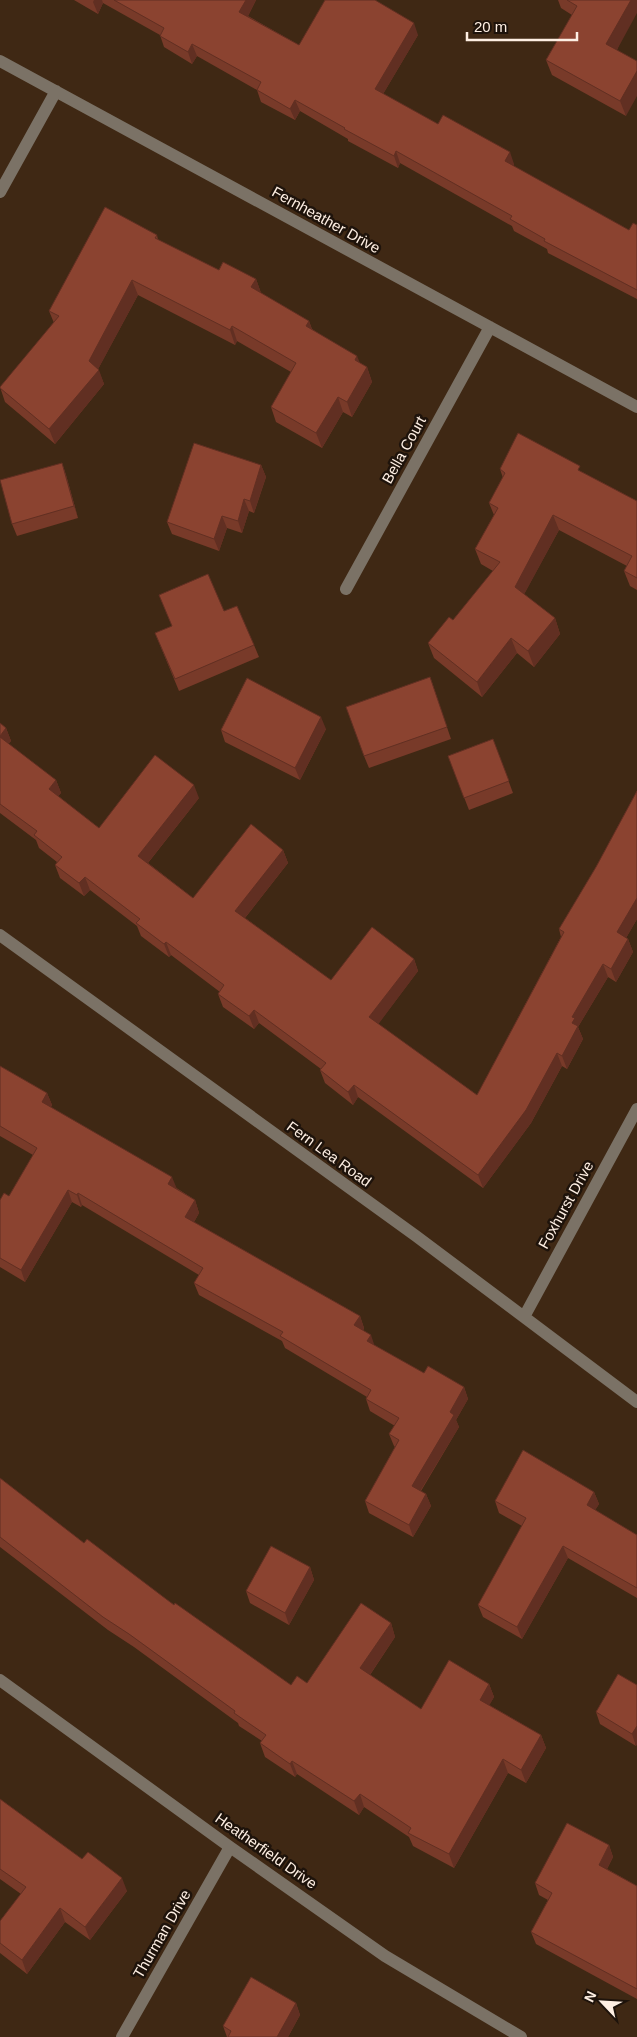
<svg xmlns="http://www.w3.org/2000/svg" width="637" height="2037" font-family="Helvetica,sans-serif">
<rect width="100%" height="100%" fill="#3f2814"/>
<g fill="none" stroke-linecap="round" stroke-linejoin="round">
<path stroke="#7b7266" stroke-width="12" d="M0 61 637 407
M0 192 56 91
M346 589 490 327
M0 935 416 1236 637 1402
M524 1317 637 1109
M0 1680 230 1847 385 1956 521 2037
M122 2037 230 1847"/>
</g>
<path fill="#783a29" d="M74 0H256L248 16 299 45 418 35 383 94 438 124 514 164 513 166 629 230 637 225V299L548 253 547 249 514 231 512 226 400 163 398 168 348 141V139L300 111 295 120 261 102 257 90 197 56 192 64 164 47 160 35 103 3 98 14Z
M558 0H637L617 50 626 116 552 75 546 60 572 15 561 8Z
M157 235 158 240 219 270 256 279 261 293 309 321 312 329 360 363 367 367 372 382 352 417 343 412 322 448 276 422 271 407 291 372 237 341 235 345 138 295 98 369 104 384 55 444 5 402 0 387 54 323 49 311Z
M62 463 66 475 78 518 17 536 12 524Z
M261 465 266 477 254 513 249 511 242 533 227 528 219 551 172 534 167 522Z
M500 469 582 472 637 501V590L630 586 624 571 627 566 559 530 524 594 555 618 560 634 534 667 517 653 482 697 434 658 428 643 453 620 493 571 481 564 475 549 494 515 489 503 503 478Z
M159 595 224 611 254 645 259 657 179 691 155 633 172 626Z
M430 677 451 739 369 768 364 756Z
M0 723 6 728 11 741 8 744 56 780 61 793 58 796 99 828 199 798 148 863 193 898 283 850 288 863 245 918 331 980 414 959 418 971 378 1024 477 1095 561 937 559 929 596 867 637 791V919L626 938 628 939 633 952 616 982 608 977 578 1027 583 1039 567 1069 562 1066 531 1123 483 1188 358 1097 353 1105 325 1083 320 1070 321 1069 259 1023 254 1029 223 1007 218 994 220 992 171 955 169 957 141 936 137 926 90 890 84 896 60 878 55 865 57 862 39 848 36 840 0 813Z
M326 729 300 780 225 742 221 730Z
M493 739 513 793 469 810 448 756Z
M0 1066 47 1093 52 1105 51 1107 195 1200 199 1213 194 1222 360 1316 364 1328 363 1331 374 1345 424 1373 464 1387 468 1399 456 1420 459 1427 421 1491 426 1494 431 1506 413 1537 369 1513 365 1501 395 1447 394 1446 389 1434 395 1426 370 1411 366 1399 367 1397 285 1348 282 1341 199 1295 194 1283 199 1275 82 1205 81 1207 72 1202 25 1282 0 1267V1200L9 1196 33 1155 0 1136Z
M0 1478 84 1543 291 1685 307 1683 391 1623 395 1637 370 1675 421 1709 489 1684 494 1697 489 1705 541 1735 546 1748 526 1783 508 1773 454 1868 413 1846 409 1837 364 1807 359 1815 297 1774 295 1777 265 1757 260 1743 262 1741 239 1726 238 1723 134 1647 108 1630 0 1547Z
M594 1492 599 1504 595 1510 637 1535V1598L568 1558 522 1639 483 1617 478 1605 522 1526 499 1513 495 1501Z
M310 1567 314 1580 289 1625 250 1603 246 1591Z
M618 1674 636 1746 600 1724 596 1712Z
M0 1799 82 1859 127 1891 90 1940 65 1922 27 1974 0 1953V1921L21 1894 0 1879Z
M609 1845 613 1857 607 1869 637 1886V1999L536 1944 531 1932 548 1900 539 1895 535 1883Z
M296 2003 300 2015 288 2037H227L223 2026Z"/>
<path fill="#612f22" d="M94 0H102L103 3 98 14 93 2Z
M246 0H256L244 24 239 12Z
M631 0H637V13L612 59 606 44Z
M414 23 418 35 379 101 375 89Z
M192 44 197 56 192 64 188 52Z
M637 71V96L626 116 620 101Z
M295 100 300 111 295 120 290 109Z
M396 151 400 163 398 168 394 156Z
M510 152 514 164 509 173 505 161Z
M256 279 261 293 251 287Z
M132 280 138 295 96 373 99 370 104 384 55 444 49 429 89 361Z
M309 321 314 336 306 326Z
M232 326 237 341 235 345 230 330Z
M357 356 363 370 355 360Z
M367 367 372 382 352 417 347 402Z
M338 397 343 412 322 448 316 433Z
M62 463 66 475 78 518 74 506Z
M261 465 266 477 254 513 250 501Z
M244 499 249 511 242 533 238 521Z
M553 515 559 530 520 602 515 587Z
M222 516 227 528 219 551 214 539Z
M555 618 560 634 534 667 528 651Z
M511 638 517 653 482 697 477 682Z
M321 717 326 729 300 780 295 768Z
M6 728 11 741 4 750 0 739V736Z
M56 780 61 793 54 801 49 789Z
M194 785 199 798 143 869 138 856Z
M283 850 288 863 240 924 235 911Z
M85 877 90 890 84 896 79 883Z
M637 898V919L622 945 617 932Z
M628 939 633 952 616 982 611 969Z
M166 942 171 955 169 957 164 944Z
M414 959 418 971 374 1030 369 1017Z
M603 964 608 977 578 1027 583 1039 567 1069 562 1056 572 1023V1017Z
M254 1010 259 1023 254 1029 249 1016Z
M557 1053 562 1066 531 1123 483 1188 478 1175Z
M354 1085 358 1097 353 1105 348 1092Z
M47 1093 52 1105 47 1115 42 1102Z
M172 1177 177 1189 168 1184Z
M68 1190 72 1202 25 1282 21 1270Z
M78 1193 82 1205 81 1207 77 1195Z
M195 1200 199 1213 190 1229 185 1217Z
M360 1316 364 1328 359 1338 354 1325Z
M371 1335 375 1347 367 1341Z
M464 1387 468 1399 456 1420 459 1427 416 1498 412 1486 450 1412Z
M594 1492 599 1504 591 1517 587 1505Z
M426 1494 431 1506 413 1537 409 1525Z
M563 1546 568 1558 522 1639 517 1627Z
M310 1567 314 1580 289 1625 285 1613Z
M391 1623 395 1637 365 1682 360 1668Z
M489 1684 494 1697 485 1713 480 1700Z
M637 1726V1745L636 1746 632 1734Z
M541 1735 546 1748 526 1783 521 1770Z
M503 1759 508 1773 454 1868 449 1854Z
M292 1761 297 1774 295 1777 290 1764Z
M360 1794 364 1807 359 1815 354 1801Z
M609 1845 613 1857 603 1877 599 1865Z
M122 1878 127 1891 90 1940 85 1927Z
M60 1908 65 1922 27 1974 22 1960Z
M296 2003 300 2015 288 2037H277Z"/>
<path fill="#8b4330" stroke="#612f22" d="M114 0H246L239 12 299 45 325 0H375L414 23 375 89 438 124 443 115 510 152 505 161 629 230 633 223 637 225V290L544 241 545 239 510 219 512 216 396 151 394 156 344 129 345 128 295 100 290 109 257 90 261 82 192 44 188 52 160 36 164 28Z
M567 0H631L606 44 637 61V71L620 101 546 60 577 6Z
M105 207 157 235 155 238 219 270 223 262 256 279 251 287 309 321 306 326 357 356 355 360 367 367 347 402 338 397 316 433 271 407 296 363 232 326 230 330 132 280 89 361 99 370 49 429 0 388V387L59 316 49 311Z
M518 433 580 466 578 470 637 501V578L624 571 632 556 553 515 515 587 555 618 528 651 511 638 477 682 428 643 449 617 453 620 500 562 475 549 498 508 489 503 505 473 500 469Z
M194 443 261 465 250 501 244 499 238 521 222 516 214 539 167 522Z
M62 463 74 506 12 524 0 480Z
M208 574 224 611 237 606 254 645 175 679 155 633 172 626 159 595Z
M430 677 447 727 364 756 346 707Z
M247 678 321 717 295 768 221 730Z
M0 723 6 728 0 736Z
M0 737 56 780 49 789 99 828 155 755 194 785 138 856 193 898 251 824 283 850 235 911 331 980 372 927 414 959 369 1017 477 1095 564 932 559 929 596 867 637 791V898L617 932 628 939 611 969 603 964 572 1017 575 1018 572 1023 578 1026 562 1056 557 1053 526 1110 478 1175 354 1085 348 1092 320 1070 326 1063 254 1010 249 1016 218 994 224 985 166 942 164 944 136 923 140 919 85 877 79 883 55 865 62 857 34 835 37 831 0 804Z
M493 739 509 781 464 798 448 756Z
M0 1066 47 1093 42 1102 172 1177 168 1184 195 1200 185 1217 360 1316 354 1325 371 1335 367 1341 424 1373 428 1366 464 1387 450 1412 454 1415 412 1486 426 1494 409 1525 365 1501 399 1440 389 1434 399 1418 366 1399 371 1390 280 1336 283 1332 194 1283 203 1268 78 1193 77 1195 68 1190 21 1270 0 1258V1200L4 1193 9 1196 37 1148 0 1126Z
M523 1450 594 1492 587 1505 637 1535V1588L563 1546 517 1627 478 1605 526 1518 495 1501Z
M0 1478 84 1543 87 1539 174 1605 175 1603 291 1685 297 1676 307 1683 361 1603 391 1623 360 1668 421 1709 449 1660 489 1684 480 1700 541 1735 521 1770 503 1759 449 1854 408 1833 411 1828 360 1794 354 1801 292 1761 290 1764 260 1743 266 1735 234 1713 235 1711 129 1634 103 1617 0 1537Z
M271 1546 310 1567 285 1613 246 1591Z
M618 1674 637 1685V1726L632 1734 596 1712Z
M0 1799 82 1859 88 1852 122 1878 85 1927 60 1908 22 1960 0 1943V1921L26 1887 0 1869Z
M567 1823 609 1845 599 1865 637 1886V1989L531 1932 552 1893 535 1883Z
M251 1977 296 2003 277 2037H228L231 2031 223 2026Z"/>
<g text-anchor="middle" stroke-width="5" stroke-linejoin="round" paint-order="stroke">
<g font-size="15" fill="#feefe3" stroke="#1e130b">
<text transform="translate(326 220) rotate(29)" y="5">Fernheather Drive</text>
<text transform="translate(404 450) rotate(-61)" y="5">Bella Court</text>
<text transform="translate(329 1154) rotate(36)" y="5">Fern Lea Road</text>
<text transform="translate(566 1205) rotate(-61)" y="5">Foxhurst Drive</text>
<text transform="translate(266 1851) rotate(35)" y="5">Heatherfield Drive</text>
<text transform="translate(162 1934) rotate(-60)" y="5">Thurman Drive</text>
</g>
</g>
<g transform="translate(602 2002) rotate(295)" stroke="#1e130b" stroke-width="4" paint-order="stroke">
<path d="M0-4L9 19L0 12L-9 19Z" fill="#feefe3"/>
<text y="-8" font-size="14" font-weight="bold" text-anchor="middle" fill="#feefe3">N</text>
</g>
<path d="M467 32v8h110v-8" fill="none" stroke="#feefe3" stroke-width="2.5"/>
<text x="474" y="32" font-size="15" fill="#feefe3" stroke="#1e130b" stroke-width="4" paint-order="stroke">20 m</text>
</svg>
